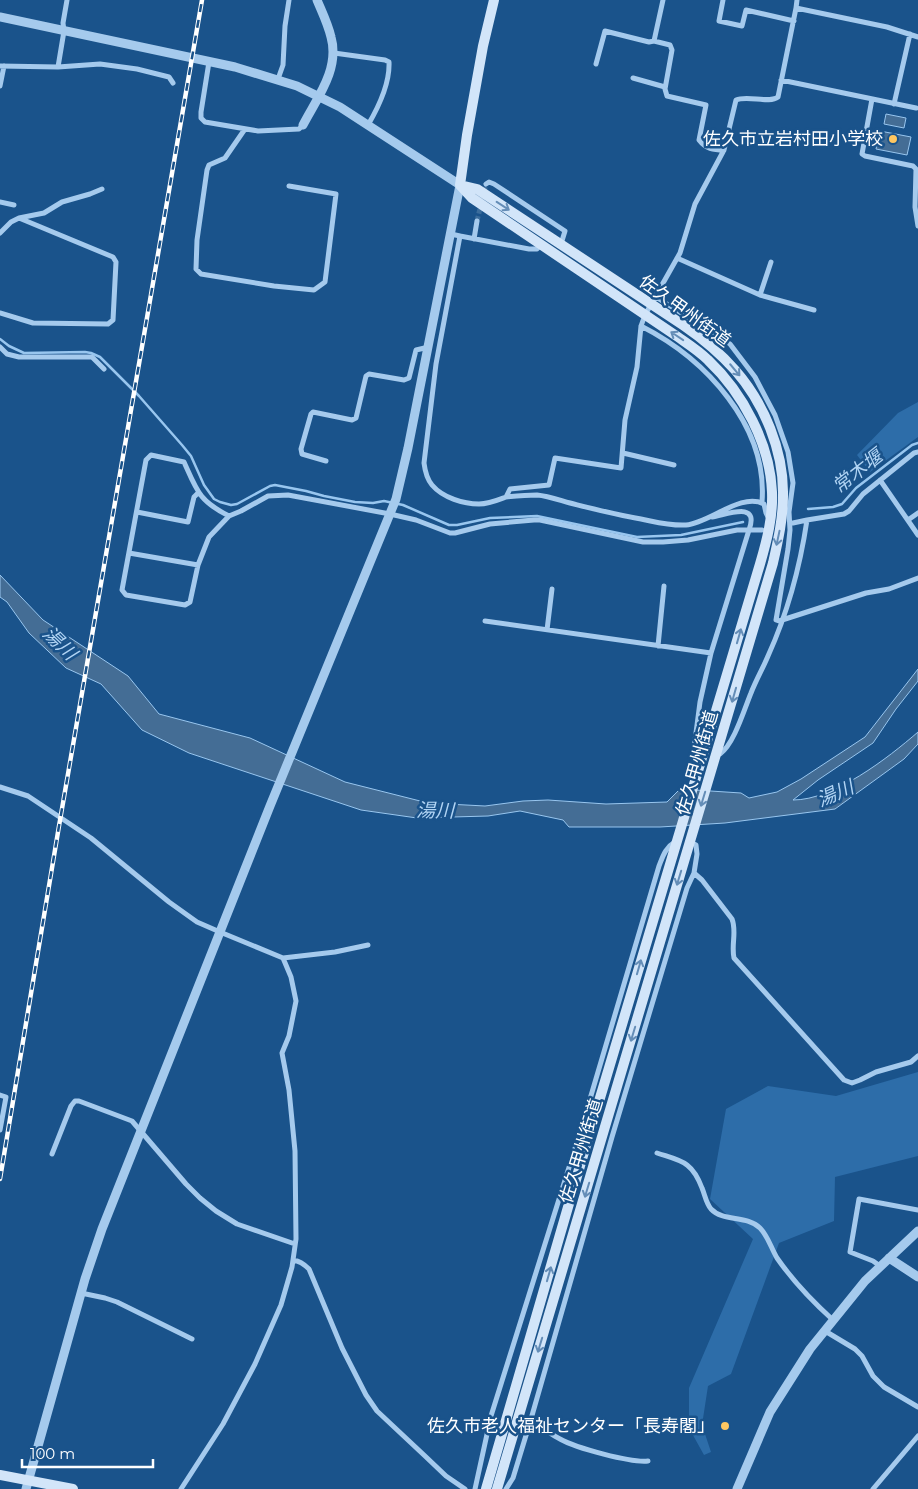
<svg xmlns="http://www.w3.org/2000/svg" width="918" height="1489" font-family="Montserrat,'Noto Sans JP',sans-serif">
<rect width="100%" height="100%" fill="#1a538b"/>
<path fill="#2d6da9" d="M918 402V437L870 472 857 455 898 413Z
M918 1072V1156L835 1177 834 1221 779 1243 731 1374 708 1386 702 1425 711 1452 704 1455 689 1428V1388L753 1239 710 1199 726 1109 768 1086 836 1096Z"/>
<path fill="#446d95" stroke="#98c6ef" d="M886 114 906 118 904 128 884 124Z
M880 131 911 137 907 155 876 149Z
M0 575 43 620 128 676 159 714 250 738 345 782 428 803 485 806 523 801 548 800 606 804 667 802 680 789 741 793 749 798 777 792 801 779 865 737 918 669V681L896 709 873 743 818 780 793 800C834 800 888 758 918 732V744L904 759 835 809 725 823 660 827H569L563 820 520 811 488 816 417 818 361 810 189 753 142 730 101 684 66 668 29 633 7 602 0 597Z"/>
<g fill="none" stroke-linecap="round" stroke-linejoin="round">
<path stroke="#98c6ef" stroke-width="2.5" d="M0 339 9 346 24 353 85 352 91 353 100 357 139 396 182 445 191 456 204 485 214 499 220 502 231 505 237 504 270 486 275 485 306 491 324 496 355 502 373 503 384 501 403 505 449 525H457L490 518 537 516 637 537 681 535 743 522
M808 509 833 507 842 504 856 488 912 445 918 443"/>
<path stroke="#3c6d9c" stroke-width="5" stroke-dasharray="5 2.5" stroke-linecap="butt" d="M477 221 486 184"/>
<path stroke="#a5caed" stroke-width="5" d="M663 0 654 41 670 45 672 50 665 89 667 96 706 105 699 140C706 149 713 150 724 150
M723 0 719 21 742 26 746 10 794 21
M797 0 796 8 887 27 918 37
M334 53 385 60 389 62C390 83 378 108 368 125
M209 62 201 112V118L205 122 258 131 299 129 303 125
M596 64 605 31 649 42 654 41
M0 66 58 67 100 64 137 69 169 77 173 83
M58 67 64 31 63 23 67 0
M633 78 665 87
M278 79 283 65 285 26 289 0
M781 80 916 108
M0 86 4 66
M872 99 862 154 865 156 913 166 916 169 915 207 918 226
M894 104 910 34
M245 129 225 158 209 165 207 170 197 240 196 269 201 274 274 286 314 290 325 282 336 194 289 186
M486 184 489 182 494 184 565 231 561 244
M0 202 14 205
M19 218 44 213 62 202 90 194 102 189
M0 233 11 222 19 218 113 257 116 262 113 320 108 324 33 323 0 313
M451 234 460 236 436 364 424 463C425 471 427 479 432 485 443 498 464 504 479 504 489 504 498 500 506 497L510 489 549 485 555 458 621 468 625 420 637 367 641 326 645 315 680 253 695 204 724 150 736 100C748 95 769 104 778 97L796 8
M460 236 529 249H537L541 244
M474 239 477 221
M677 258 760 295 814 310
M760 295 771 262
M656 297 730 344 755 377 775 415 788 452 793 483 789 512 790 530 788 549 776 620 779 621 866 593 889 589 918 578
M641 326C706 359 768 426 762 502
M0 347 7 354 19 357H92L104 369
M623 453 674 465
M326 461 302 454 301 449 311 414 313 412 352 420 356 418 366 376 369 374 404 380 409 378 416 350 429 347
M880 480 918 535
M506 497C516 496 527 495 537 495 548 496 559 500 570 503 594 509 617 515 641 519 656 522 670 526 686 525 710 523 741 492 764 504L766 513 769 519
M137 512 188 522 194 497 198 493
M229 516C199 501 197 491 184 462L151 455 146 460 122 590 126 595 185 605 190 602 198 565 209 537 229 516 241 511 268 496 288 495 390 514 416 520 450 533H455L490 524 534 520H540L643 542H663L688 540 737 530H749C760 500 726 515 712 517
M908 520 918 513
M793 523 807 520
M129 553 198 565
M485 621 711 653 700 702 693 756 701 762
M547 630 552 589
M658 646 664 586
M711 653 749 530H762
M717 753 720 754C734 744 744 710 751 693 756 680 763 668 768 656 788 612 800 567 807 520L844 514 849 511 863 494 914 453 918 452
M0 787 28 796 91 838 169 902 197 922 220 932 283 958 335 952 368 945
M690 842 696 845 697 854 694 873 702 880 732 919C737 932 731 944 734 958L844 1080 852 1083 860 1080 876 1072 911 1062 918 1056
M0 1095 6 1097 0 1130
M657 1153C681 1161 692 1161 702 1188 705 1195 706 1203 711 1209 723 1222 747 1215 760 1228 768 1236 771 1248 777 1258 793 1281 812 1301 833 1320
M52 1154 71 1106 75 1101H79L132 1121 186 1184 200 1198 216 1211 237 1224 295 1244
M293 1260C300 1261 304 1264 309 1269L342 1348 366 1395 377 1411 425 1456 446 1476 465 1489
M880 1266 873 1261 850 1252 859 1199 918 1210
M81 1293 105 1298 117 1302 192 1339
M825 1331 855 1349 862 1356 873 1376 884 1387 918 1407
M531 1419C540 1426 550 1434 560 1439 576 1448 631 1463 648 1461
M181 1489 223 1424 255 1364 281 1305 292 1267 296 1239 295 1151 289 1090 282 1053 289 1036 296 1001 291 977 283 958
M475 1489 491 1416 582 1126 659 866C663 856 665 848 675 842
M506 1489 513 1478 531 1419 612 1137 687 888 694 873
M873 1489 918 1436"/>
<path stroke="#a5caed" stroke-width="9" d="M0 17 235 67 297 86 340 107 460 185 408 448 396 499 270 806 102 1229 85 1279 26 1489
M303 125C317 98 340 69 331 37 328 24 322 12 317 0
M889 1258 918 1277
M737 1489 770 1412 810 1349 865 1281 918 1231"/>
<path stroke="#d2e5f9" stroke-width="10" d="M460 185 477 189 683 325C702 338 719 352 735 370 764 403 784 451 783 496 783 519 778 541 773 563L497 1489
M0 1475 73 1489
M486 1489 591 1128 760 564C767 540 773 517 772 492 770 444 743 393 708 360 699 351 688 344 678 337L472 198 460 185 467 135 483 46 494 0"/>
<defs>
<path id="rail" d="M0 1179 59 826 202 0"/>
</defs>
<use href="#rail" stroke="#fff" stroke-width="4.5"/>
<use href="#rail" stroke="#1a538b" stroke-width="2.5" stroke-dasharray="8" stroke-linecap="butt"/>
</g>
<defs><path id="oneway-shaft" d="M-6 0H5M1.5-3L5.5 0L1.5 3" fill="none" stroke-width="1.6" stroke-linecap="round" stroke-linejoin="round" transform="scale(1.25)"/></defs>
<g stroke="#648db7">
<use href="#oneway-shaft" transform="translate(503 206) rotate(33)"/>
<use href="#oneway-shaft" transform="translate(677 336) rotate(-146)"/>
<use href="#oneway-shaft" transform="translate(735 370) rotate(50)"/>
<use href="#oneway-shaft" transform="translate(778 538) rotate(102)"/>
<use href="#oneway-shaft" transform="translate(739 636) rotate(-74)"/>
<use href="#oneway-shaft" transform="translate(734 695) rotate(106)"/>
<use href="#oneway-shaft" transform="translate(703 799) rotate(107)"/>
<use href="#oneway-shaft" transform="translate(679 878) rotate(107)"/>
<use href="#oneway-shaft" transform="translate(639 967) rotate(-74)"/>
<use href="#oneway-shaft" transform="translate(633 1034) rotate(107)"/>
<use href="#oneway-shaft" transform="translate(587 1190) rotate(107)"/>
<use href="#oneway-shaft" transform="translate(549 1274) rotate(-74)"/>
<use href="#oneway-shaft" transform="translate(540 1345) rotate(107)"/>
</g>
<g fill="#ffc761" stroke="#1a538b" stroke-width="2">
<circle cx="893" cy="139" r="5"/>
<circle cx="725" cy="1426" r="5"/>
</g>
<g text-anchor="middle" stroke-width="5" stroke-linejoin="round" paint-order="stroke">
<g font-size="18" fill="#fff" stroke="#1a538b" text-anchor="end">
<text x="883" y="145">佐久市立岩村田小学校</text>
<text x="715" y="1432">佐久市老人福祉センター「長寿閣」</text>
</g>
<g font-size="18" fill="#fff" stroke="#1a538b">
<text transform="translate(685 311) rotate(36)" y="6">佐久甲州街道</text>
<text transform="translate(697 763) rotate(-74)" y="6">佐久甲州街道</text>
<text transform="translate(581 1151) rotate(-73)" y="6">佐久甲州街道</text>
</g>
<g font-size="19" font-style="italic" fill="#b1d4f4" stroke="#1a538b">
<text transform="translate(857 471) rotate(-38)" y="7">常木堰</text>
<text transform="translate(60 643) rotate(44)" y="7">湯川</text>
<text transform="translate(835 793) rotate(-24)" y="7">湯川</text>
<text transform="translate(435 810) rotate(1)" y="7">湯川</text>
</g>
</g>
<path d="M22 1459v8h131v-8" fill="none" stroke="#ffffff" stroke-width="2.5"/>
<text x="30" y="1459" font-size="15" fill="#ffffff" stroke="#1a538b" stroke-width="4" paint-order="stroke">100 m</text>
</svg>
